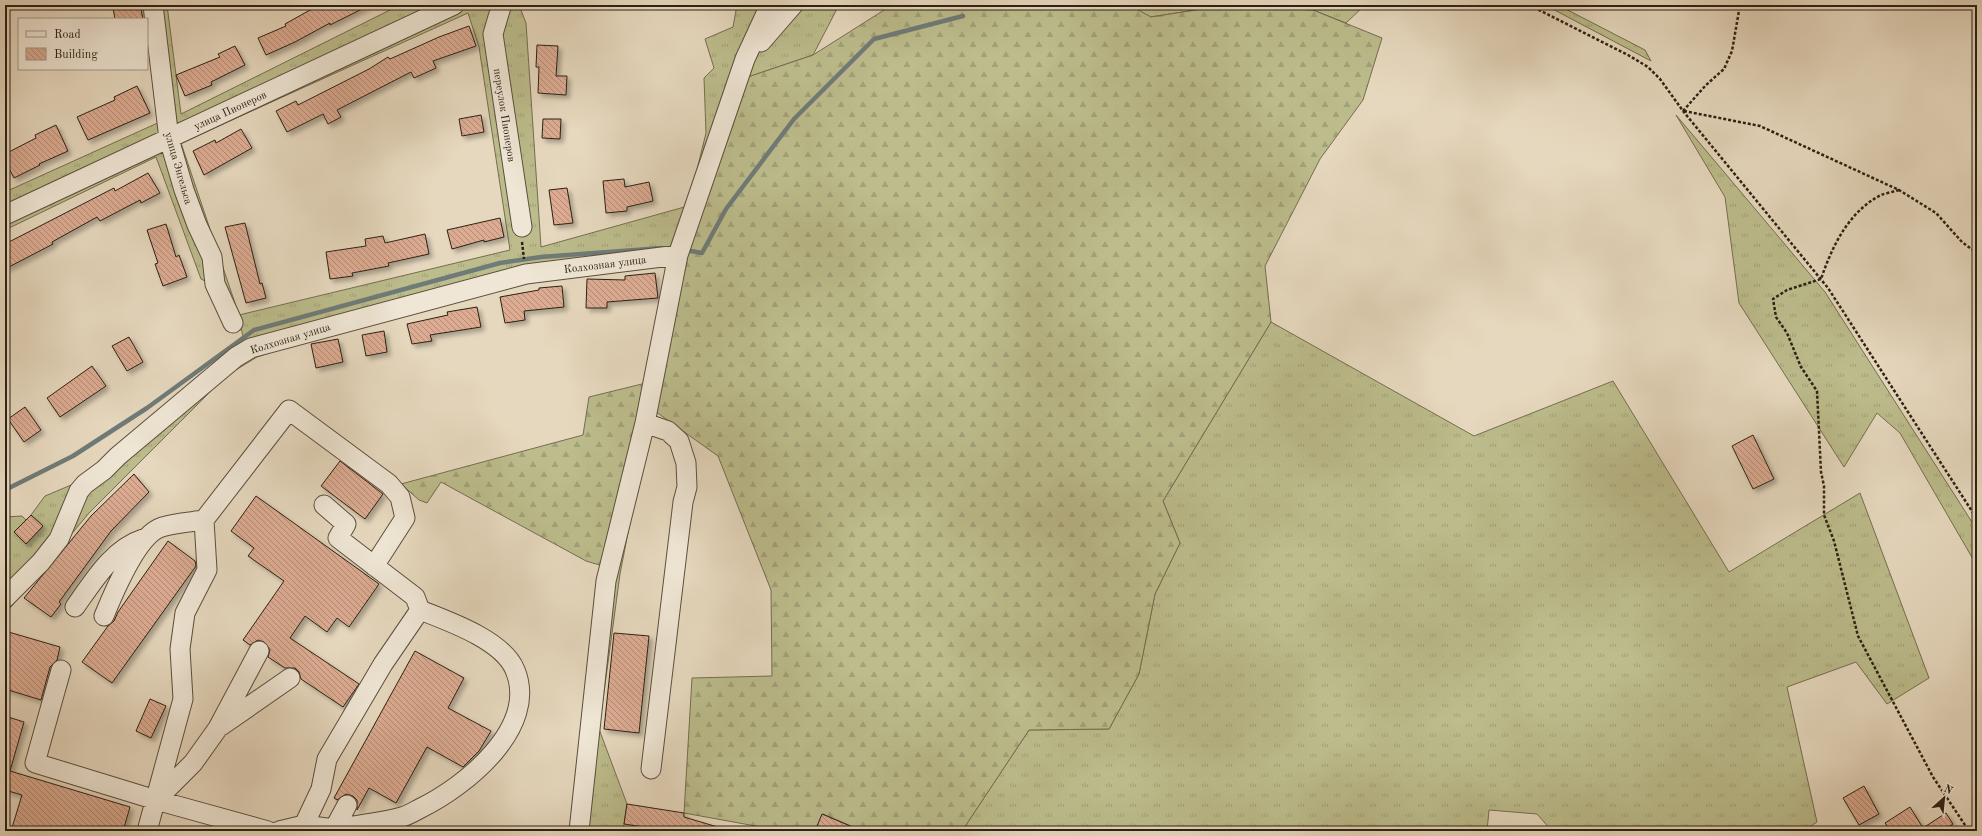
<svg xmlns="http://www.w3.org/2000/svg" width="1982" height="836" font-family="'Old Standard TT',serif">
<defs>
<pattern id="grass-tufts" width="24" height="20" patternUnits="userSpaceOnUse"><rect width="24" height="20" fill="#bcbc8c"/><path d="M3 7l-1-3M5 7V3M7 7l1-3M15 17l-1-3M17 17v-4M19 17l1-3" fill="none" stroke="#a2a178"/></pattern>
<pattern id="forest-firs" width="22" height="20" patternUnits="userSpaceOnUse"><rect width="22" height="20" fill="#bcbc8c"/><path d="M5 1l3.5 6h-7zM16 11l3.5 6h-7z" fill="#a2a178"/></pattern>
<pattern id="building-back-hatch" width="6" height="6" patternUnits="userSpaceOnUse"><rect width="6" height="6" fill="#dcab92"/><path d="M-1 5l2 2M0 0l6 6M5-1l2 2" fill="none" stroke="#b38b76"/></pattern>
<filter id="shadow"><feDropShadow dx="3.5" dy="3.5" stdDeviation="2" flood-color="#0004"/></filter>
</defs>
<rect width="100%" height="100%" fill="#e6d8be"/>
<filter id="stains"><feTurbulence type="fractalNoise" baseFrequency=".005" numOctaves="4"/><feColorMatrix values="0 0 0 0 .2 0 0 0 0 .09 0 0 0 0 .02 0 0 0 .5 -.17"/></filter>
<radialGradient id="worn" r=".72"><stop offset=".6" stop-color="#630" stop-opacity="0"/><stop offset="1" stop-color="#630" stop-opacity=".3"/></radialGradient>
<path fill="url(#grass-tufts)" stroke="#746e50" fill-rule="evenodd" d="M146 5H167L181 114 400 5H442L5 209V192L162 121Z
M467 5H489L499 34 511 7 509 5H519L526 23 541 247 688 206 706 133 704 78 714 68 705 39 733 27 737 5H765L675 252 531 267 245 344 241 328 219 283 177 140ZM468 13 479 47 510 250 239 315 181 143Z
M777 5H839L813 55 745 78Z
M1129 5H1228L1150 17Z
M1229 5H1365L1346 23 1313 10Z
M1545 5H1558L1645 50 1651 61Z
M1676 115 1825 292 1977 530V566L1900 433 1877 413 1844 467 1739 303 1725 197Z
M168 149 211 284 201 279 156 157 5 230V220Z
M1271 322 1474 436 1613 381 1729 572 1860 493 1929 678 1887 704 1856 662 1787 687 1817 822 1803 831H1552L1537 814 1489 810 1487 831H962L1029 730 1109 729 1139 674 1155 594 1180 543 1163 501Z
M354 325 257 357 226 376 89 513 5 614V607L26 579 81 493 239 359Z
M648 429 620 574 599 729 627 804 623 831H583L610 582Z
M83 480 57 537 17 578H8L5 576V517L22 516 26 520 14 532 26 544 43 526 31 515 45 496Z"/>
<path fill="url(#forest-firs)" stroke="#746e50" d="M892 5H1129L1151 17 1228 5 1313 10 1382 38 1363 100 1320 159 1265 266 1271 322 1163 501 1180 543 1155 594 1139 674 1109 729 1029 730 962 831H862L823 814 815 831H783L684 813 692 678 772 676 771 590 718 456 652 409 684 256 745 78 813 55Z
M646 383 603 566 586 561 441 482 427 503 419 500 401 484 583 435 589 397Z"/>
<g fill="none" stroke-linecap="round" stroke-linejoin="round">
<path stroke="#6f7b78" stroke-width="4.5" d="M685 250 702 253 726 209 794 119 874 39 963 16
M5 490 73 456 147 408 254 330 500 263 541 257 662 248"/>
</g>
<path fill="url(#building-back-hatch)" stroke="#2c2113" filter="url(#shadow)" d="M129 5H140L143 19H115L113 8Z
M319 5H370L330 25V23L295 42 266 55 258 38 286 26 285 24Z
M469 26 476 46 433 61 436 68 414 78 411 72 337 110 341 117 328 124 323 114 287 132 276 111 296 101 298 105 369 69 388 57 390 59 439 37Z
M537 45 558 46 556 76H567L566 95 538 93 539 67H536Z
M235 46 245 65 211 82 212 85 185 96 176 75 220 57 218 54Z
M137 86 150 113 88 140 77 117 115 100 114 97Z
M481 115 484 132 462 136 459 119Z
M543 119H561L560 139 542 138Z
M56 125 68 151 39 164 40 165 14 178 5 161V154L36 138 35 135Z
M241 129 252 148 204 175 193 151 215 140 216 143Z
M148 173 160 193 141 203 140 200 100 221 97 217 52 242 53 244 5 269V244L114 188 115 191Z
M624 179 625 187 649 182 653 201 627 207V211L606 213 603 181Z
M567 188 573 223 554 225 549 190Z
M500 218 504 237 484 242V240L452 249 447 230Z
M245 223 260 284 262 283 266 298 246 303 225 227Z
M166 224 176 257 179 255 187 277 163 286 155 264 158 263 147 230Z
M425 234 429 254 388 263 389 266 352 273 353 276 330 279 326 252 366 246 365 239 383 236 385 243Z
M655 273 658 298 607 302V308H586L587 279 625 280V276Z
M562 286 564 307 524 311 525 320 505 323 500 297 539 290V288Z
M477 307 481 327 430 335 432 341 412 344 407 324 448 315 447 312Z
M384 331 387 352 366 356 362 335Z
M129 337 143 362 127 371 112 346Z
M338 339 343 362 316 368 311 344Z
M92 366 106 386 60 417 47 398Z
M25 407 41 430 24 442 8 419Z
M1753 435 1774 479 1753 489 1732 446Z
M340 461 383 494 365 519 321 486Z
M134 474 149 492 111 531 59 602 61 604 51 617 24 598 91 516Z
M256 496 379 584 349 627 337 618 327 632 305 616 290 638 359 684 343 707 301 679 299 672 295 668H285L268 657 270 650 264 642 258 640 250 645 243 640 284 581 248 556 254 548 231 531Z
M31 515 43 526 26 544 14 532Z
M168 541 195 561 196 566 112 683 82 662 108 626 114 621 118 612Z
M5 631 60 647 57 660 50 667 41 700 5 689Z
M614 633 649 636 639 733 604 729Z
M415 651 464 678 448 708 491 731 479 751 463 767 427 747 396 803 369 788 357 810V800L353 796 346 794 337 800 334 798Z
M150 699 166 706 151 738 136 731Z
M5 716 24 722 10 771 130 807 123 831H11L22 795 5 790Z
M1864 786 1879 814 1859 825 1843 798Z
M627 804 684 813V817L721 828 720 831H671L624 824Z
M1910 807 1923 828 1946 813 1953 824 1942 831H1890L1885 823Z
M822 814 862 831H815Z"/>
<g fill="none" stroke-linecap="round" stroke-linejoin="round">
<defs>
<path id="minor" d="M153 5 169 139 184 190 197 225 212 257 215 284 233 323
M498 5 501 7 493 34 522 227
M761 42 793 5
M5 215 454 5
M645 423 668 431 679 441 686 463 687 487 683 502 651 769
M5 598 41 562 59 539 79 491 85 484 104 470 118 456 236 357 251 348 526 274 678 255
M75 607C93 582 112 549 143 539
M104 616C113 594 138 534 162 527 175 523 191 522 204 520
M61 670 35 763 156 800 268 831
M221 726 290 678
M157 799 193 763 218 728 259 651
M304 825 321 789 327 759 383 664 420 610 415 597 338 538 346 524 324 505
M334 829C356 825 380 823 402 817 409 815 415 811 421 808 466 786 539 727 515 670 503 640 448 621 420 610
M147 831 183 699 180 649 185 613 207 570 204 520 289 410 389 484 400 497 405 518 374 566
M279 831 304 825 334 829 347 805
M579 831 606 581 645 423 678 255 745 59 770 5"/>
</defs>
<use href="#minor" stroke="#5a4f3e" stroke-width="21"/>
<path stroke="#2c2113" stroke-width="2.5" stroke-dasharray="3 2" stroke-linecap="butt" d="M1519 5 1537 9 1628 55 1648 67 1660 79 1683 111 1828 288 1977 519
M1683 111 1706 85 1724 69 1732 51 1740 5
M1684 111 1760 126 1899 190 1936 213 1962 242 1977 253
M1899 190C1893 192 1886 193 1881 195 1848 212 1832 247 1821 279L1787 290 1773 299 1776 317 1787 333 1801 367 1817 391 1821 472 1824 486V515L1834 541 1858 636 1933 777 1969 831
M522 242 524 259"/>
<use href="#minor" stroke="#efe6d5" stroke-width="19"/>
</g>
<g text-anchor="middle" stroke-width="4" stroke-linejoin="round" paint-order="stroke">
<g font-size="11" fill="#2c2113" stroke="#efe6d5">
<text transform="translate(230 110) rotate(-25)" y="4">улица Пионеров</text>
<text transform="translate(505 115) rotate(81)" y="4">переулок Пионеров</text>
<text transform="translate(179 168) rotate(74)" y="4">улица Энгельса</text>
<text transform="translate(605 264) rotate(-7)" y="4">Колхозная улица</text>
<text transform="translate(290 338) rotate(-17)" y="4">Колхозная улица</text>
</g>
</g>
<rect width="1982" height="836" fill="none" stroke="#e6d8be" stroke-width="20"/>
<rect x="6" y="6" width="1970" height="824" fill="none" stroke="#2c2113" stroke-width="2"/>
<rect x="10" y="10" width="1962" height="816" fill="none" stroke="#2c2113"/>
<rect x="18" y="18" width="130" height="52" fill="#efe6d5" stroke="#a19787"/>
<rect x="26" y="31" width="20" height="6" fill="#efe6d5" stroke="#a19787"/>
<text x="54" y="38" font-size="12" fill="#2c2113">Road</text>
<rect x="26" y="48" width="20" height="12" fill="url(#building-back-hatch)" stroke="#a19787"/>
<text x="54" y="58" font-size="12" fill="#2c2113">Building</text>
<g transform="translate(1944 798) rotate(27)" stroke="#efe6d5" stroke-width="3" paint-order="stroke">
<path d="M0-3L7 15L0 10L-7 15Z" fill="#2c2113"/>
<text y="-6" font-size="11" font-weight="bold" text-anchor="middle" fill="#2c2113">N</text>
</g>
<rect width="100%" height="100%" filter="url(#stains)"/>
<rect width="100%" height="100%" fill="url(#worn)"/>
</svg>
